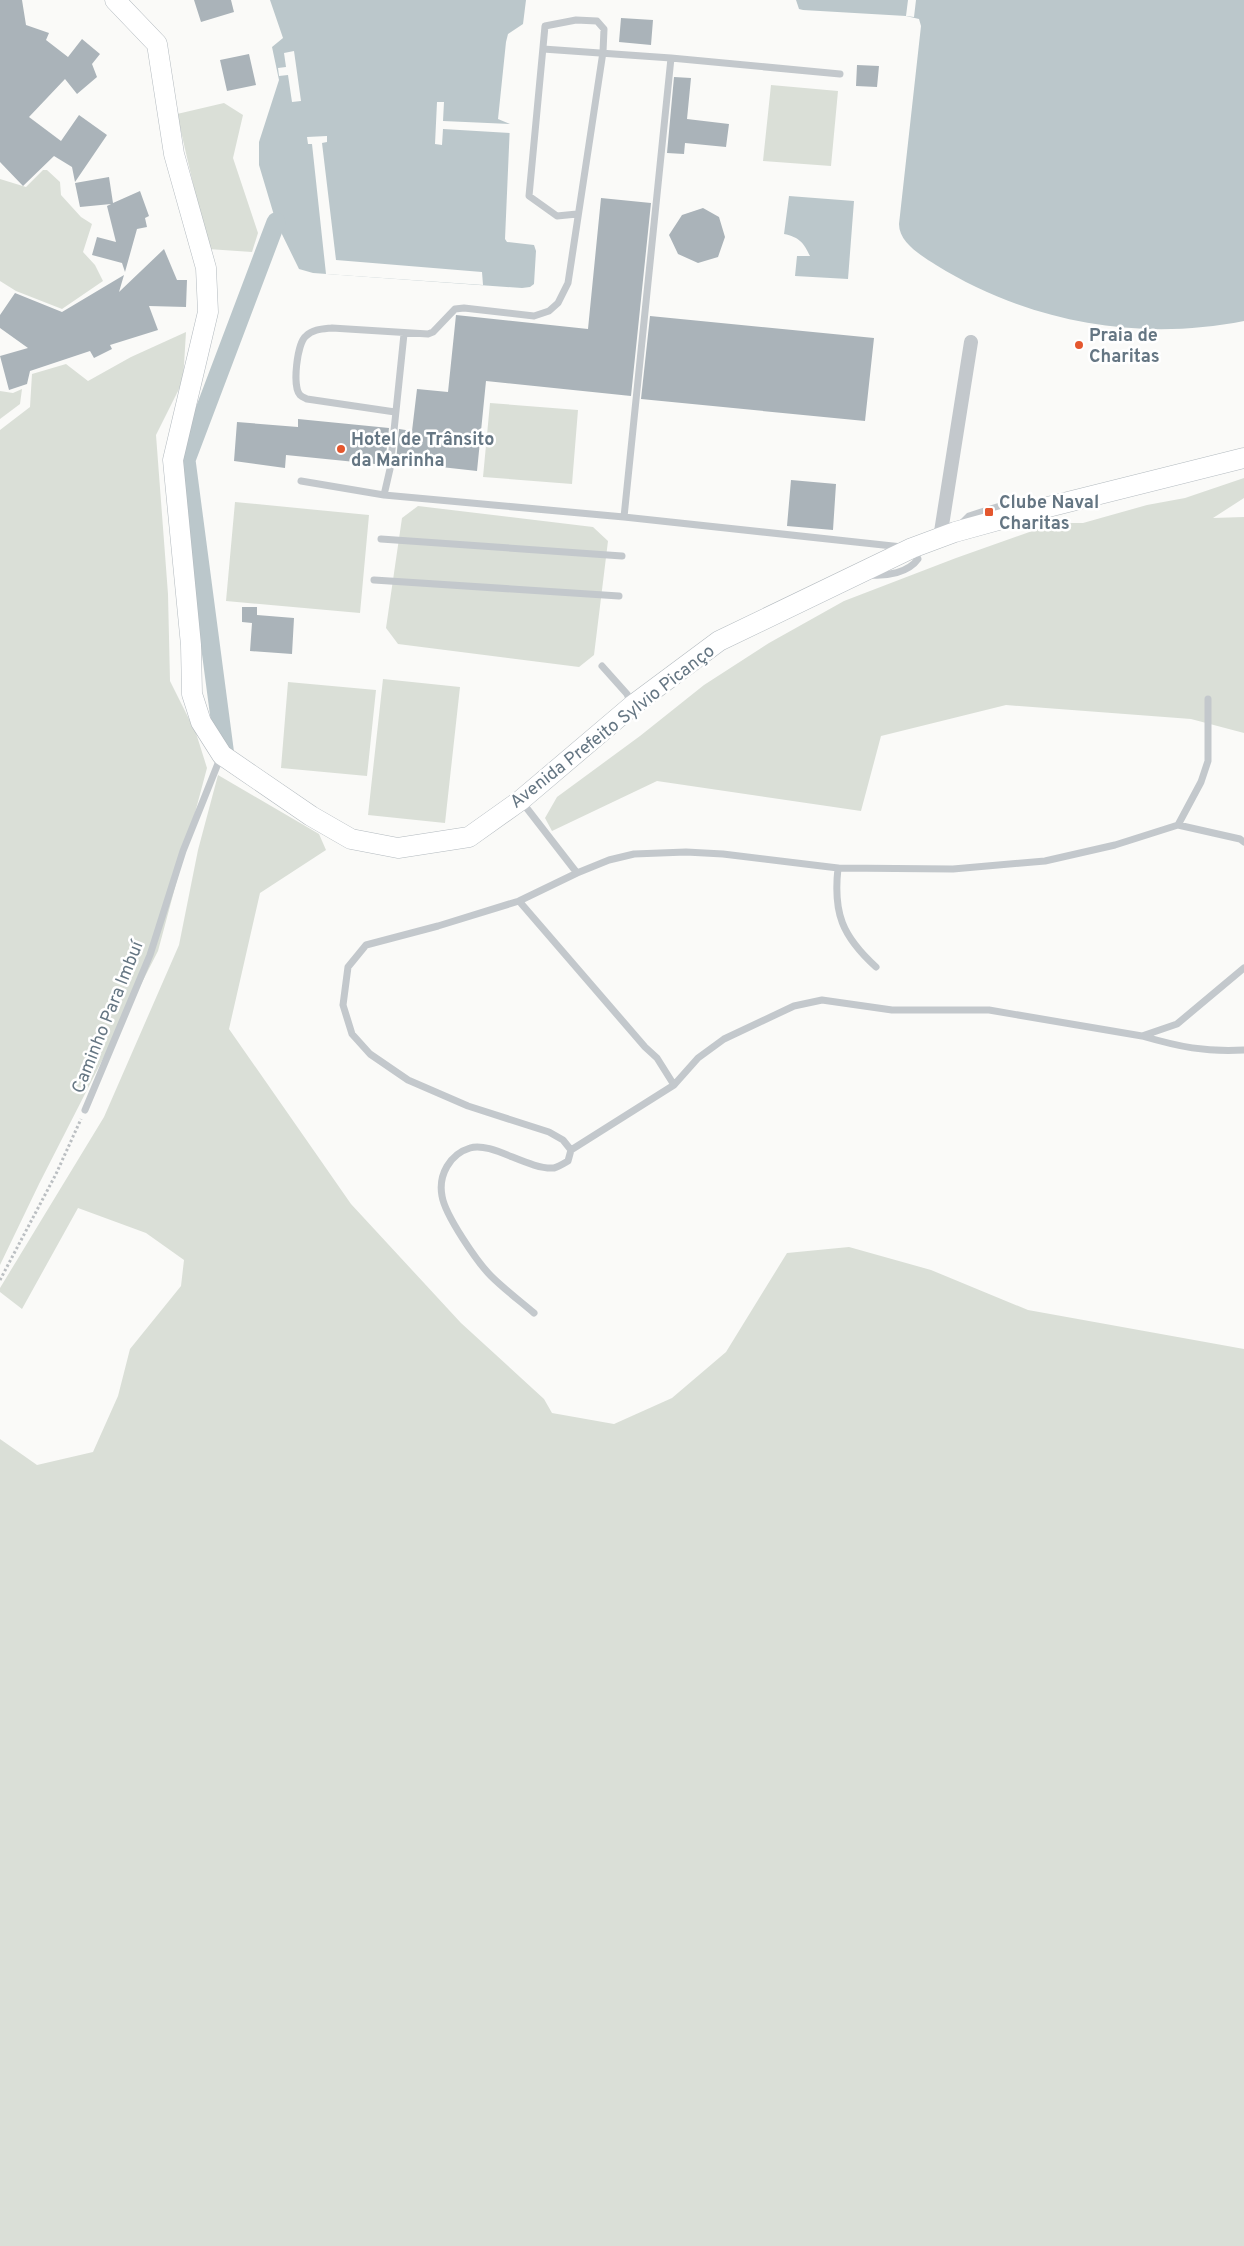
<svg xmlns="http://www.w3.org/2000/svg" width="1244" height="2246" font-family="Overpass,sans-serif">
<rect width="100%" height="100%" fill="#fafaf8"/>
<path fill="#dadfd7" d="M771 85 838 91 831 166 763 161Z
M224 103 243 115 233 158 258 233 252 252 208 249 177 114Z
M43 170H47L60 182 61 195 81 217 92 224 83 252 95 265 103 281 62 309 16 291 0 281V179L26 187Z
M186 332 183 381 156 435 168 594 170 681 196 733 207 768 158 951 39 1184 0 1265V430L30 407 32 374 66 364 88 381 131 357Z
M22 389 20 404 0 419V391L13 393Z
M490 403 578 410 572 484 483 477Z
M1244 478V498L1213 518 1244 517V733L1191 719 1006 705 881 736 861 811 657 781 552 831 545 818 557 797 640 736 704 685 769 643 844 601 956 558 1055 523H1083L1147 505 1185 498Z
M235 502 369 515 360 613 226 601Z
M418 506 593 527 608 541 594 655 579 667 398 644 386 628 402 518Z
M383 679 460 687 445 823 368 815Z
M288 682 376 690 367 776 281 768Z
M218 775 319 834 326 850 260 893 229 1029 351 1204 461 1323 544 1399 552 1413 614 1424 672 1398 726 1352 787 1253 849 1247 931 1270 1028 1310 1244 1349V2246H0V1439L37 1465 93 1452 118 1396 130 1349 181 1286 184 1260 146 1233 78 1208 22 1309 0 1292V1288L104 1117 179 945 198 850Z"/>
<path fill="#bbc7cb" d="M270 0H526L523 24 508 34 506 42 498 119 510 124 505 239 507 242 534 245 536 251 534 284 530 287 522 288 313 273 299 269 276 222 259 165V142L279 80 272 47 283 38Z
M796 0H1244V321C1138 342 1028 322 936 265 922 256 899 243 899 224L921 26 919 19 906 16 803 10 799 9Z
M789 196 854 201 848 279 795 276 797 256H810C804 243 799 237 784 234Z"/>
<path fill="#fafaf8" d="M908 0H916L914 17 906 16Z
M294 51 301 101 292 102 288 75 279 76 278 68 286 67 284 53Z
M437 102H444L443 121 510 124V133L443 129 442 145 435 144Z
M327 136V142L322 143 336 260 482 272 483 285 326 274 312 144H308L307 137Z"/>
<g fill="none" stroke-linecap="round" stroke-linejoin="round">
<path stroke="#bbc7cb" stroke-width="19" d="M225 756 186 460 276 222"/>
</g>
<path fill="#aab3b9" d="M0 0H22L26 25 49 33 46 40 68 57 82 39 100 54 92 64 97 77 77 94 65 79 29 117 61 141 79 115 107 135 75 182 72 167 54 156 23 186 0 162Z
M194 0H231L234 12 201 22Z
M621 18 653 20 651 45 619 42Z
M249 54 256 85 227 91 220 60Z
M857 65 879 66 877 87 856 86Z
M674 77 691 78 687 119 729 124 726 147 685 143 684 154 667 153Z
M109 177 113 203 140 191 149 216 145 218 147 227 137 229 125 272 122 263 92 255 97 237 116 242 107 206 111 204 80 207 75 183Z
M601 198 651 203 631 396 486 381 477 471 396 462 399 429 412 431 417 389 448 392 456 315 588 329Z
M703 208 719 217 725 237 718 257 698 263 678 254 669 235 682 215Z
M164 249 177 280H187L186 307 149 306 158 330 110 345 112 349 94 358 90 351 30 371 27 384 9 390 0 356 28 348 0 328V315L15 293 62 312 124 275 119 292Z
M650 316 874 338 865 421 641 399Z
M298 419 389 428 385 465 286 455 285 468 234 461 237 422 298 427Z
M791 480 836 484 833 530 787 526Z
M242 607H257V615L294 618 292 654 250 651 252 623 242 622Z"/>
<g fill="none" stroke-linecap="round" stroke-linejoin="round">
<defs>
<path id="secondary" d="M115 0 157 44 174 154 206 268 208 312 173 460 191 645 192 694 201 722 222 755 311 816 351 839 398 848 469 837 521 800 633 705 719 641 912 548 955 532 1024 513 1244 458"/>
</defs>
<use href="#secondary" stroke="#b3babf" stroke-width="21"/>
<path stroke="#bbbfc2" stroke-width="3" stroke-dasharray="2.5 2.5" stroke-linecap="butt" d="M0 1280 56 1174 81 1119"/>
<path stroke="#c3c8cc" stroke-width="7" d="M543 49 671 58 624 517
M671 58 840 74
M395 412 307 399C305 398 302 397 300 395 292 387 297 343 306 336 313 329 323 329 332 328L428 334 433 332 455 309 464 308 534 316 549 311 558 303 568 283 603 52 604 29 597 21 576 20 545 26 529 196 557 216 577 214
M301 481 384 495 624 517 902 547
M384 495 390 469 404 334
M960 525 969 516 1003 505 1017 510
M381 539 622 556
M871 575C887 576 908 573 918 559L914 550
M374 580 619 596
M602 666 627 694 631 703
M1208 699V761L1201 782 1178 825 1240 839 1244 842
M522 802 577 873 609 860 634 854 686 852 723 854 838 868C833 913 842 936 876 967
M838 868 953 869 1045 861 1115 845 1178 825
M519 901 645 1047 657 1058 674 1085
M1142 1036C1180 1047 1204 1052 1244 1050
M85 1110 150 955 183 851 221 756
M571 1150 674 1085 698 1058 724 1039 794 1006 822 1000 892 1010H989L1142 1036 1177 1024 1244 968
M534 1313C520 1301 504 1289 491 1276 477 1262 445 1215 442 1196 438 1175 450 1154 470 1148 491 1141 528 1170 554 1168 558 1167 563 1164 568 1161L571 1150 563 1140 549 1132 468 1106 408 1080 370 1054 352 1034 343 1005 348 967 366 945 438 926 519 901 577 873"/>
<path stroke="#c3c8cc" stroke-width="14" d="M940 538 971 342"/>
<use href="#secondary" stroke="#fff" stroke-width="20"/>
</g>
<g fill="#e4572e" stroke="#fff" stroke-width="2">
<circle cx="1079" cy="345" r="5"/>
<circle cx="341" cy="449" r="5"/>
<rect x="984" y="507" width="10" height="10" rx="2.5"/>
</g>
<g text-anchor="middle" stroke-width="5" stroke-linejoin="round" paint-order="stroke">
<g font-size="18" font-weight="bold" fill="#657683" stroke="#fff" text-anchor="start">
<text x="1089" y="341">Praia de<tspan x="1089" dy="21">Charitas</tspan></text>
<text x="351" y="445">Hotel de Trânsito<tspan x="351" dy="21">da Marinha</tspan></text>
<text x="999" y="508">Clube Naval<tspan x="999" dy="21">Charitas</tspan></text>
</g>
<g font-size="18" fill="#657683" stroke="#fff">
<text transform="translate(612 726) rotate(-38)" y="6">Avenida Prefeito Sylvio Picanço</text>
<text transform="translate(107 1017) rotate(-68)" y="6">Caminho Para Imbuí</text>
</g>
</g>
</svg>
